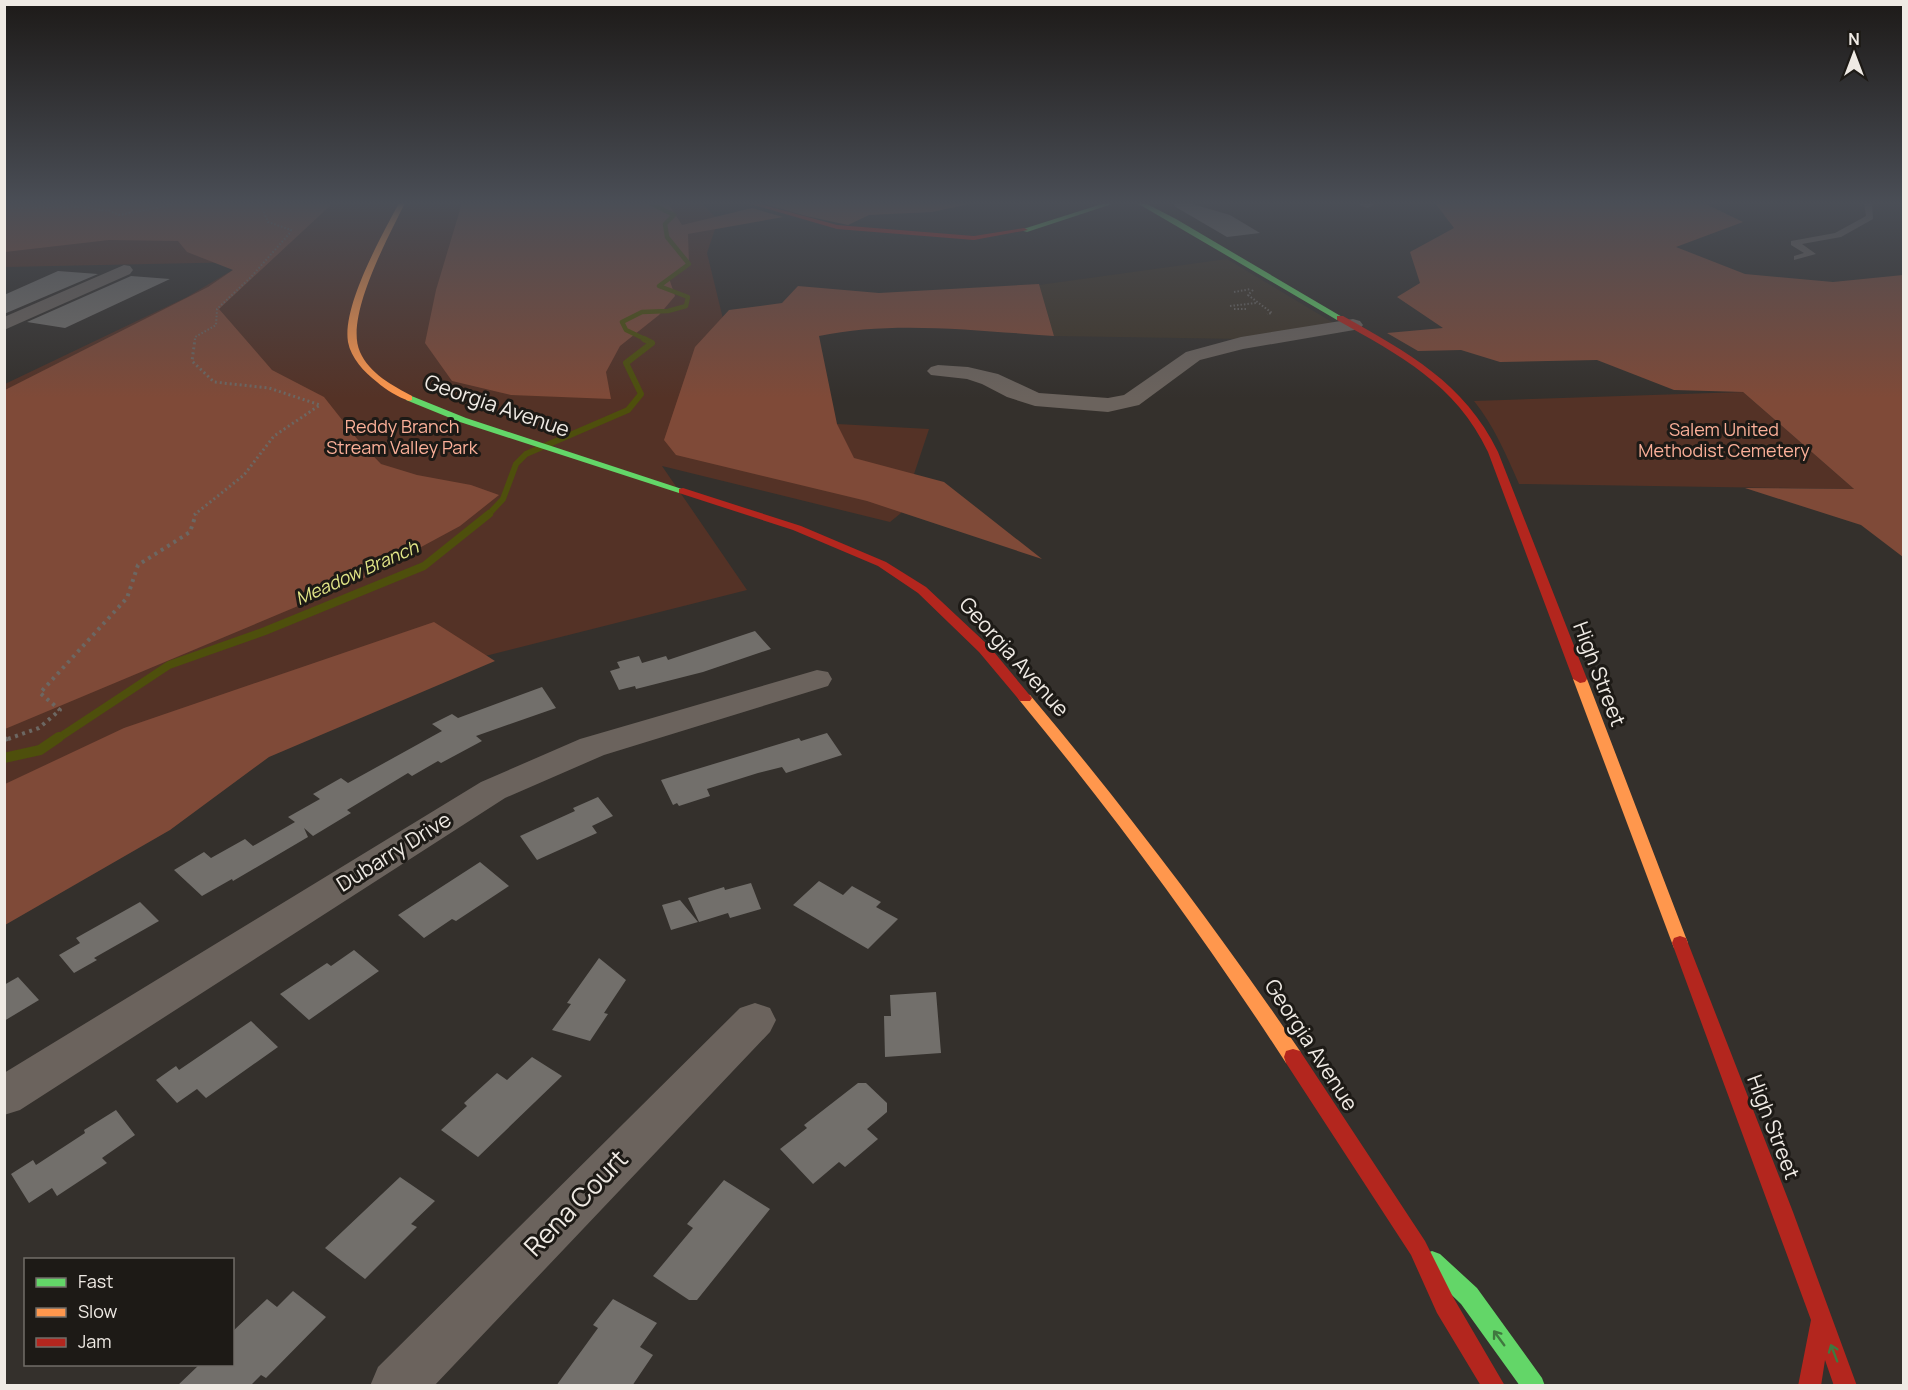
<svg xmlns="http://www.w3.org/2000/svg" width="1908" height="1390" font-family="Manrope,sans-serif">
<rect width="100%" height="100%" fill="#34302c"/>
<path fill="#3f3528" d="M1227 259 1337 325 1243 339 1054 336 1039 285Z"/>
<path fill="#543226" d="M5 203H701L718 220 707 253 725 327 819 423 929 429 901 513 890 522 662 466 747 590 434 669 5 886V384L187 297 246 262 5 267Z
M1743 392 1854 489 1519 484C1506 454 1494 426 1474 401Z"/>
<path fill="#7f4a38" d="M5 203H333L219 309 272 370 324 397 358 440 381 464 417 475 471 485 499 495 460 526 360 580 5 729V390L208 287 233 270 187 252 178 241 109 240 5 252Z
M462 203H668L682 225 752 208 783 217 688 234 689 264 669 278 675 296 659 315 620 346 606 372 611 399 511 395 452 381 425 343 436 290Z
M761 203H974L932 212 869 215 848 225 806 216Z
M1435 203H1704L1743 222 1676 247 1745 274 1833 282 1903 275V557L1861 525 1745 488 1854 489 1743 392 1674 390 1597 360 1500 362 1461 350 1418 351 1387 333 1443 328 1397 297 1420 283 1410 252 1454 228Z
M1039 284 1054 336C979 331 893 320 819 336L837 424 854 458 944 482 1042 559 867 501 676 455 664 440 695 347 729 310 782 303 798 286 879 293Z
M434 622 495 661 269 757 170 830 5 925V784L124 728Z"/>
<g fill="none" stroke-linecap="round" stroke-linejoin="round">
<path stroke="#4e4f0c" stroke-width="4.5" d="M647 340 626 330 622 322 642 312 668 311 686 306 688 297 659 286 689 264 667 237 665 224 674 215 650 203"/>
<path stroke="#4e4f0c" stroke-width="6" d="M488 515 503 499 516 464 526 454 628 410 641 394 626 363 652 343 644 339"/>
<path stroke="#4e4f0c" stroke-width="8" d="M57 739 169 665 265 631 424 566 489 514"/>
<path stroke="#4e4f0c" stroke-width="10" d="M4 758 40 750 59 737"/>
</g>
<path fill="#726f6b" d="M1175 203H1189L1230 215 1260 233 1227 237 1174 206Z
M58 271 98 274 4 314V295Z
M131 276 170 279 65 328 27 322Z
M755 631 771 649 703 672 636 689 635 686 619 690 610 671 620 668 617 662 639 656 642 663 666 656 668 660Z
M542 687 556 708 476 736 482 741 441 763 438 761 412 776 408 773 347 810 351 813 313 836 304 828 308 837 233 881 232 879 202 896 174 870 204 852 211 858 245 839 253 846 295 822 288 817 320 799 313 794 341 778 348 783 442 731 432 724 452 714 458 718Z
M827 733 842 755 786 773 782 767 758 773 707 789 710 796 679 806 677 803 673 805 661 780 799 738 801 741Z
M598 797 613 816 592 826 597 833 537 860 520 836 575 811 573 808Z
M480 862 509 886 456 921 452 919 424 938 398 915Z
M819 881 843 895 852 886 881 902 876 907 898 919 868 949 793 905Z
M751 883 761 909 730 918 728 913 699 922 688 898 724 887 725 890Z
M680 900 698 922 671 930 662 905Z
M140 902 159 921 94 958 97 960 74 973 59 955 80 943 76 938Z
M354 950 379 971 309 1020 280 994 327 963 331 966Z
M599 958 626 980 604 1013 608 1014 590 1041 552 1030 571 1004 567 1003Z
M18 977 39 1000 4 1021V985Z
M936 992 941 1053 885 1057 884 1016H891L890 995Z
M251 1021 278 1047 206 1098 197 1089 177 1103 156 1080 176 1066 179 1070Z
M532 1057 562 1076 478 1157 441 1130 467 1106 464 1103 497 1073 507 1080Z
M858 1083H866L887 1103V1112L867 1129 878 1139 845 1167 839 1162 813 1184 780 1149 807 1128 804 1125Z
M116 1110 135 1135 102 1158 107 1163 57 1196 52 1188 29 1203 11 1174 33 1160 36 1165 85 1133 84 1130Z
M400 1177 435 1201 411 1224 417 1227 365 1279 325 1248Z
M724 1180 770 1209 697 1300H689L653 1276 693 1228 687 1224Z
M293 1291 326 1317 266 1378 261 1375 250 1386H177L199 1365H232V1332L267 1299 277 1307Z
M613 1299 657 1323 640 1347 653 1355 632 1386H556L598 1328 593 1325Z"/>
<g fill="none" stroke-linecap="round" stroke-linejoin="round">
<path stroke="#6c6762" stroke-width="2" stroke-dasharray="1.5 2" stroke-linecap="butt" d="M319 203 328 204
M4 208 80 207 109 211 119 215 181 203
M1253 290 1248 295 1272 313 1267 314
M1234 292 1251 289
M1230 306 1256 303
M1234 309H1248
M195 340V337L216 325 217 309 251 277 289 234 291 230 268 222 260 203"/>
<path stroke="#6c6762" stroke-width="3" stroke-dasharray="2 3" stroke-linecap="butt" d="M194 515 244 475 274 436 320 405 269 388 214 382 192 361 195 339"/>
<path stroke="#6c6762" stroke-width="4" stroke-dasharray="3 4.5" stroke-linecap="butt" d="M8 739 39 728 60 710 40 693 127 598 138 565 190 532 196 514"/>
<path stroke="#6c6762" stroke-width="4.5" stroke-dasharray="4 5" stroke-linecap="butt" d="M4 740 12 737"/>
<path fill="#6b635d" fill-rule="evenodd" d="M1864 203H1872L1873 219 1841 237 1802 244 1816 254 1794 260V256L1804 253 1791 245V241L1835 233 1866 216Z"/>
<path fill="#6b635d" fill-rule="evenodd" d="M1359 203H1376L1368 208 1361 206Z
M124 265 130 266 133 270 130 274 4 330V317Z
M1353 319 1360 321 1363 325 1360 329 1243 349 1200 360 1139 405 1108 412 1035 406 1007 397 982 384 967 379 931 375 927 371 931 367 938 365 968 367 998 374 1039 393 1108 398 1124 395 1186 352 1241 337Z
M817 670 828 672 832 679 828 686 604 755 505 798 20 1110 4 1115V1073L481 782 580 739Z
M755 1003 770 1008 776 1020 770 1032 434 1386H370L378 1367 740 1008Z"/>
<path fill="#63d668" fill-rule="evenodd" d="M1105 203H1115L1027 232 1020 230Z
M1137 203H1145L1176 219 1344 318 1337 320Z
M409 395 466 418 688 491 687 493H679L460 422 406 400V396Z
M1432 1251 1440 1254 1477 1288 1542 1378 1545 1386H1520L1461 1304 1424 1268 1421 1261 1424 1254Z"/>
<path fill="#ff974d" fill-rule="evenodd" d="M399 203H405C389 236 344 317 360 352 369 373 393 386 412 396V400L409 401C398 397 386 390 377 382 364 372 351 358 348 342 342 306 382 235 399 203Z
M1580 675 1587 679 1688 943 1686 948 1680 950 1674 948 1672 943 1573 679Z
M1025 694 1030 695C1126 809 1216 928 1300 1051L1302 1057 1300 1063 1293 1065 1286 1063C1204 937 1116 817 1020 701L1018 698Z"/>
<path fill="#b3261e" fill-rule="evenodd" d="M747 203H757L837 225 974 236 1024 228 1028 230 974 240 837 229Z
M1337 316H1343C1408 353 1464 382 1498 452L1587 679 1585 682 1580 683 1573 679 1488 452C1456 384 1399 355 1337 320Z
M683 488 801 526 886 562 926 587 989 646 1032 698 1030 701H1020L979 652 918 593 878 566 793 530 679 493V489Z
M1680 936 1686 938 1688 943 1793 1212 1857 1386H1834L1825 1360 1821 1386H1798L1811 1320 1672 943 1674 938Z
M1293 1049 1300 1051 1425 1241 1453 1297 1505 1386H1481L1437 1313 1411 1255 1286 1063 1284 1057 1286 1051Z"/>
</g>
<defs><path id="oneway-shaft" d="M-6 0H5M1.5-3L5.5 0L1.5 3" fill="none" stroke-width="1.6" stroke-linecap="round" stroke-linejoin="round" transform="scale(1.5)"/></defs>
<g stroke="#40783f">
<use href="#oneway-shaft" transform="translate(1499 1338) rotate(-126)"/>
<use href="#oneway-shaft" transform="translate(1834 1353) rotate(-111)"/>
</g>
<linearGradient id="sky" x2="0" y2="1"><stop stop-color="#1d1a18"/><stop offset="0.51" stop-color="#4a4e56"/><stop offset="1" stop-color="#4a4e56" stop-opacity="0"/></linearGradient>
<rect width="1908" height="398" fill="url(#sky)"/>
<g text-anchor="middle" stroke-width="6" stroke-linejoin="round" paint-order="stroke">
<g font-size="18" fill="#fbb099" stroke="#1d1a16">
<text x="402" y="433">Reddy Branch<tspan x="402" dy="21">Stream Valley Park</tspan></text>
<text x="1724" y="436">Salem United<tspan x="1724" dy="21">Methodist Cemetery</tspan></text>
</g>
<g font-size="18" font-style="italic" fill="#e2e687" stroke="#1d1a16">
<text transform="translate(357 573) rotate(-24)" y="6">Meadow Branch</text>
</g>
<g font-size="21" fill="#efeae4" stroke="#1d1a16">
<text transform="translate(497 406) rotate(19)" y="7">Georgia Avenue</text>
<text transform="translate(1014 657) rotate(48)" y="7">Georgia Avenue</text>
<text transform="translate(1599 674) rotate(69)" y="7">High Street</text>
<text transform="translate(394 852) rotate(-32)" y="7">Dubarry Drive</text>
<text transform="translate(1311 1045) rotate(57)" y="7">Georgia Avenue</text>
<text transform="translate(1773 1127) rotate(69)" y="7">High Street</text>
</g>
<g font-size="26" fill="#efeae4" stroke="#1d1a16">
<text transform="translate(576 1203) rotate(-46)" y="9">Rena Court</text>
</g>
</g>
<rect width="1908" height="1390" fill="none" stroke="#efeae4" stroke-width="12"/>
<rect x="24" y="1258" width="210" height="108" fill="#1d1a16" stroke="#716d68" stroke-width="1.5"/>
<rect x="36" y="1278" width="30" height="9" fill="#63d668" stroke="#716d68" stroke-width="1.5"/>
<text x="78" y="1288" font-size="18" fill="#efeae4">Fast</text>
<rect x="36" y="1308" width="30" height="9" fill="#ff974d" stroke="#716d68" stroke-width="1.5"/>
<text x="78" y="1318" font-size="18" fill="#efeae4">Slow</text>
<rect x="36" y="1338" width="30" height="9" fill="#b3261e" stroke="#716d68" stroke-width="1.5"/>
<text x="78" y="1348" font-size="18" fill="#efeae4">Jam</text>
<g transform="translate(1854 54)" stroke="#1d1a16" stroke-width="4.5" paint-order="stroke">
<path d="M0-4.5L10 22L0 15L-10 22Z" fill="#efeae4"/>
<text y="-9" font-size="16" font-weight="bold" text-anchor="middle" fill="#efeae4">N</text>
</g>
</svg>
